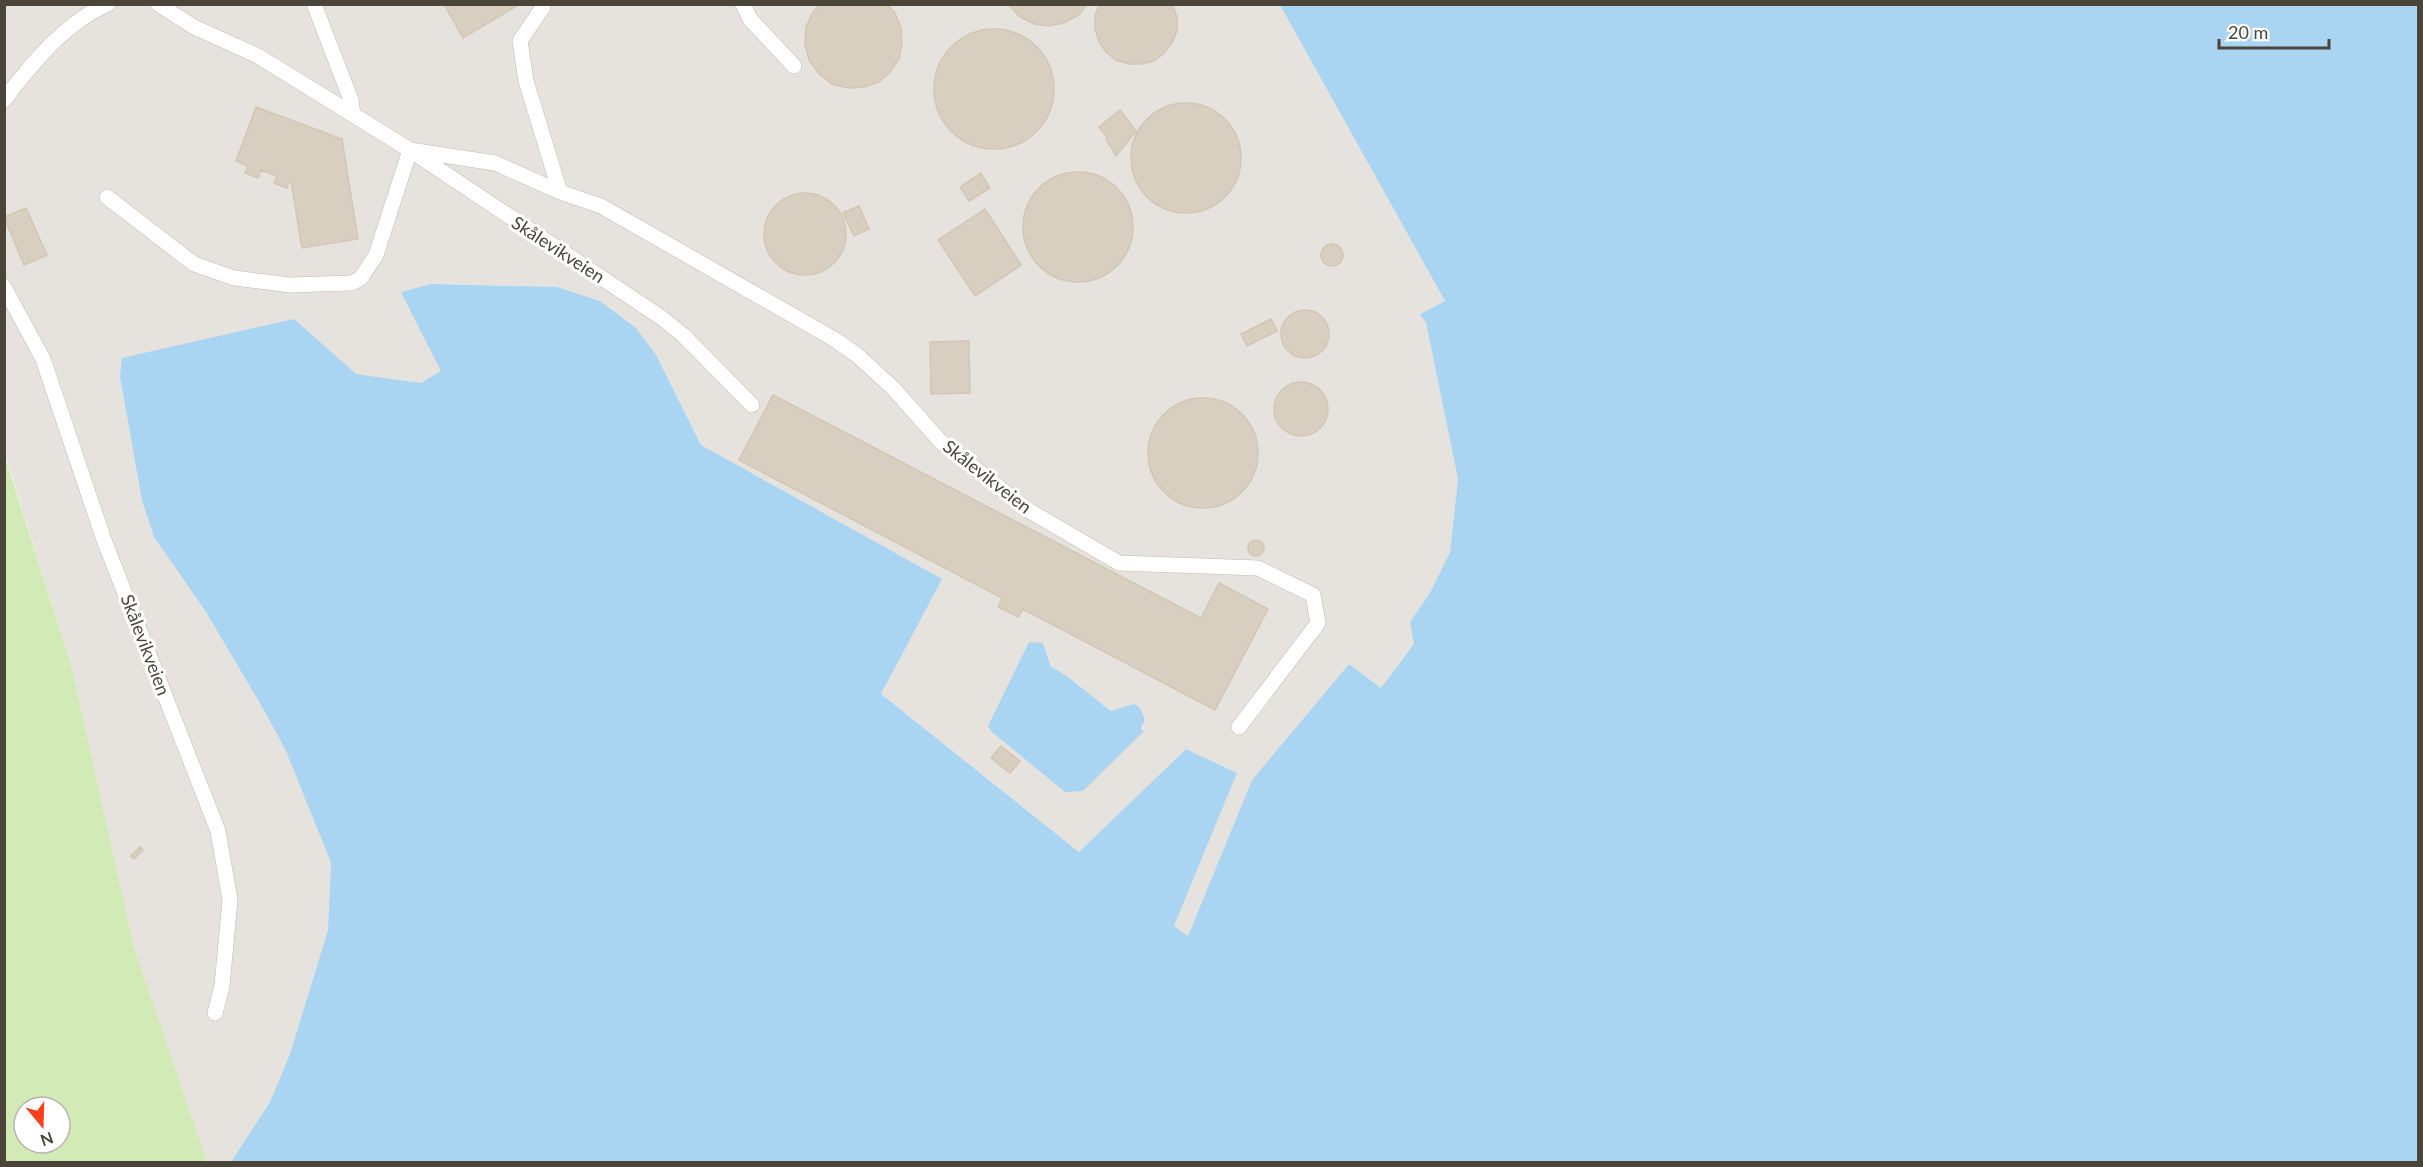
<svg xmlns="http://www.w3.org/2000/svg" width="2423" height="1167" font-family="Lato,sans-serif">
<rect width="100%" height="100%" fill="#f6f3ec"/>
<path fill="#e6e2dd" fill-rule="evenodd" d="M4 5H1280L1445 301 1420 314 1426 323 1458 479 1450 552 1431 591 1410 622 1414 644 1381 688 1349 664 1252 780 1188 936 1174 926 1237 773 1186 749 1079 852 881 694 941 579 701 445 655 355 635 328 600 301 557 287 431 284 402 292 442 371 421 383 356 374 293 319 154 537 206 612 265 712 286 751 331 863 328 930 290 1054 270 1102 231 1162H207L134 947 71 664 5 454ZM1043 643 1051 667 1079 684 1094 699 1111 711 1134 705 1144 731 988 726Z"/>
<path fill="#d2eab5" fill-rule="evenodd" d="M4 454 71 664 134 947 207 1162H5ZM24 1107H60V1143H24Z"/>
<path fill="#a9d4f2" d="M1280 5H2418V1162H231L270 1102 290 1054 328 930 331 863 286 751 265 712 206 612 154 537 142 500 120 376 122 358 294 319 356 374 421 383 441 371 401 292 431 284 557 287 600 301 636 328 656 355 701 445 942 579 881 694 1079 852 1186 749 1237 773 1174 926 1188 936 1252 780 1349 664 1381 688 1414 644 1410 622 1431 591 1450 552 1458 479 1426 323 1420 314 1445 301Z
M1029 642 1043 643 1051 667C1074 678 1090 696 1111 711L1134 704 1140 708 1145 720 1141 728 1144 731 1083 791 1065 792 992 732 988 726Z"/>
<path fill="#d8cfc1" stroke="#d3c7b4" stroke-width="1.5" d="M447 4H520L463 38 445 6Z
M821 4H887L895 13 901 28 902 43 899 59 890 72 879 82 864 87 848 88 832 84 819 74 809 60 805 44 806 27 813 12Z
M1008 4H1087L1079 15 1064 23 1049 26 1034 24 1020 17Z
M1100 4H1172L1177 17V31L1172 43 1164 53 1154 61 1141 64H1129L1116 60 1106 52 1099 42 1095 29V15Z
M934 89a60 60 0 1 1 120 0a60 60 0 1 1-120 0Z
M1131 158a55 55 0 1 1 110 0a55 55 0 1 1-110 0Z
M256 107 342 139 358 239 302 248 291 181H289L287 188 274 183 277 176 261 170 258 178 245 173 248 166 236 161Z
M1120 110 1136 131 1116 156 1106 139 1107 137 1099 127Z
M1023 227a55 55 0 1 1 110 0a55 55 0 1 1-110 0Z
M981 173 990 188 969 201 960 187Z
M764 234a41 41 0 1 1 82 0a41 41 0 1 1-82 0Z
M859 206 869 229 854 236 843 213Z
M26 208 47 255 24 265 4 217Z
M985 209 1021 265 975 296 938 240Z
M1321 255a11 11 0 1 1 22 0a11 11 0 1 1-22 0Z
M1281 334a24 24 0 1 1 48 0a24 24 0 1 1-48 0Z
M1271 319 1277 331 1247 346 1241 334Z
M969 341 970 393 931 394 930 342Z
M1274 409a27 27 0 1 1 54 0a27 27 0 1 1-54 0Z
M773 395 1201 618 1219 583 1268 609 1215 710 1023 609 1018 617 998 607 1002 598 739 460Z
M1148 453a55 55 0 1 1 110 0a55 55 0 1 1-110 0Z
M1248 548a8 8 0 1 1 16 0a8 8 0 1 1-16 0Z
M1001 746 1020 761 1010 773 991 758Z
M140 847 143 850 134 859 131 856Z"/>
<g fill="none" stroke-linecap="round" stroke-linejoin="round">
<defs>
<path id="lane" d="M158 4 194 27 258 56 410 150 662 318 683 335 752 405
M314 4 351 100 353 115
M743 4 750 19 794 66
M543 7 520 41 526 81 560 192
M4 100C31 64 67 21 108 4
M107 197 194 264 234 278 290 285 352 283 361 278 376 255 410 150 495 163 560 192 601 206 834 339 857 355 893 388 940 441 1028 510 1119 563 1258 568 1313 595 1318 623 1239 727
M4 287 43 359 104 540 218 831 230 900 222 986 215 1013"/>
</defs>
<use href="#lane" stroke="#c2bbae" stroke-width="16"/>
<use href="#lane" stroke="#fff" stroke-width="15"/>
</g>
<g text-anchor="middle" stroke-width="6" stroke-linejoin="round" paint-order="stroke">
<g font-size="18" fill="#4b4439" stroke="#fff">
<text transform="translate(558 250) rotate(33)" y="6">Skålevikveien</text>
<text transform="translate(987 477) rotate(38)" y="6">Skålevikveien</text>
<text transform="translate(145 645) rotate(69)" y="6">Skålevikveien</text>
</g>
</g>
<rect width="2423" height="1167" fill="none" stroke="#4b4439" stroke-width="12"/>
<g transform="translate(42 1125) rotate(161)"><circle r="28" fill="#ffffff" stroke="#b7b4b0" stroke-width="1.5"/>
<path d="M0-4.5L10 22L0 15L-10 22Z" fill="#fc3f1d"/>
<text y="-9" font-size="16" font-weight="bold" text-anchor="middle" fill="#4b4439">N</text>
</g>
<path d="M2219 39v9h110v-9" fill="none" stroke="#4b4439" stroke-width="3"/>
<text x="2228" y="39" font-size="18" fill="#4b4439" stroke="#ffffff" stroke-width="4.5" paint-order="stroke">20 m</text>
</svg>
